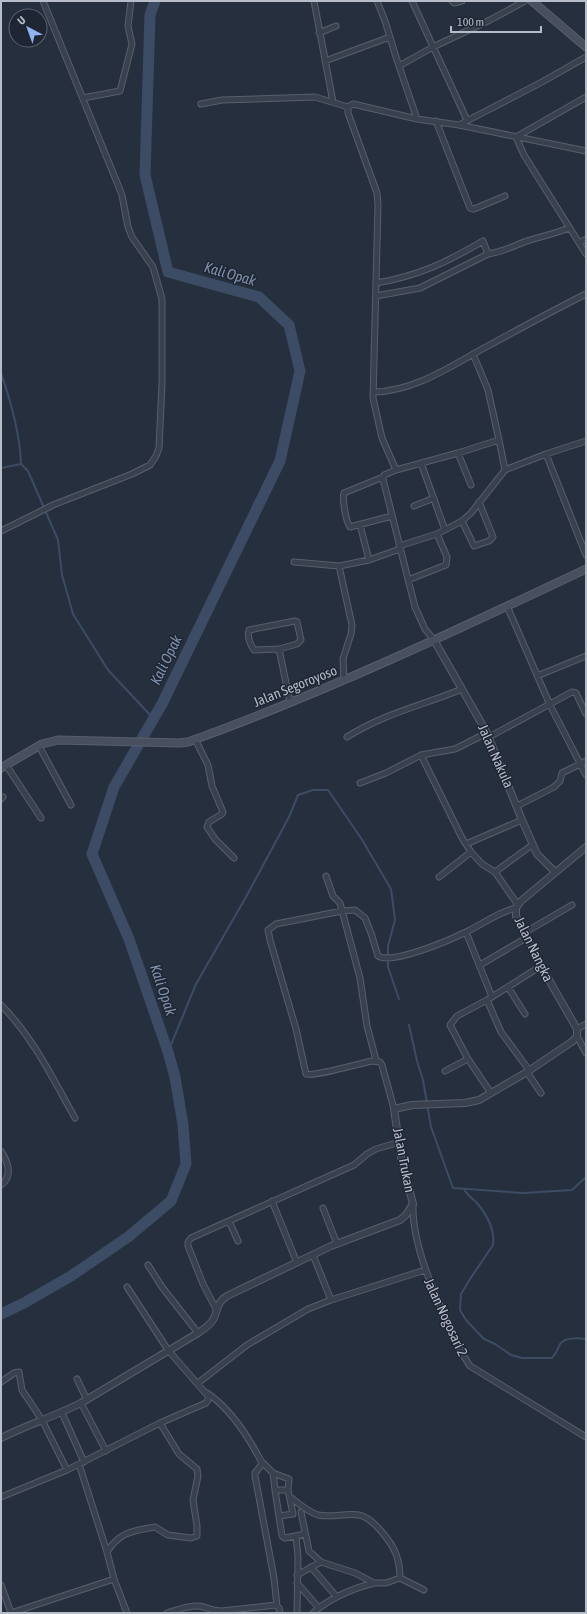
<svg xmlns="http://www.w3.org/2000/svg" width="587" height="1614" font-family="'Asap Condensed',sans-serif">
<rect width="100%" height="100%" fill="#262f3d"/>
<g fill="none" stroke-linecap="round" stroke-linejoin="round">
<path stroke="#3c4c65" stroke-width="2" d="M1 373C11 402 20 433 21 464L28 471 58 540 62 575 73 614 108 670 153 718
M1 468 21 464
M409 1025 417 1061 423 1080 431 1127 453 1188 523 1193 572 1190 586 1177
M168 1052 196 984 246 897 289 817 298 795 313 790H328L361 838 391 889 395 920 388 946V967L399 999
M464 1189C467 1195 472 1198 477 1203 487 1215 495 1229 493 1245L470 1279 461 1294 460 1310 466 1320 484 1339 495 1344 511 1355 522 1358H552C557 1353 557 1350 560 1344 565 1337 579 1338 586 1339"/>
<path stroke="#3c4c65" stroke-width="11" d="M1 1314 24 1303 71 1276 128 1237 171 1201 186 1164 183 1125 175 1077 168 1052 129 939 92 854 114 787 162 704 280 461 300 371 289 325 259 297 168 272 145 175 150 15 155 1"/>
<defs>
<path id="minor" d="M314 1 333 102
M377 1 385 21 396 57 417 119
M412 1 467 120
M452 1 454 3 462 1
M319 33 336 26
M325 61 390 37
M399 66 433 47 490 20 525 1
M586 97 516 137 524 155 586 254
M83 98 120 91 132 44 128 26 131 1
M201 104 222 100 315 97 348 107
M436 121 470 208 474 209 505 196
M459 125 542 82 586 57
M579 243 586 239
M376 283C419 276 447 262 483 241L488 254
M376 296 420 288 488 254C502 252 512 247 524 242 539 237 554 234 569 228
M473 354 488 390 499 440
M374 392C415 391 451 366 486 347 519 329 552 311 586 294
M458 453 471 485
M546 454 586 555
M421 463 445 530
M396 470 458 453 499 440 505 470
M383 477 344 493C342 499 346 522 350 527L392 516
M414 506 434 498
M462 521 474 546 489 541 493 537 479 502
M360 525 369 560
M1 531 53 505 132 474 150 465 156 456 159 448 162 384V299L153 267 132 237 128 227 122 195 118 185 43 1
M399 546 437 534 462 521 471 513 505 470 546 454 586 441
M294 562 339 566 369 560 400 549
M339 566 352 625 351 634 343 659 344 680
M408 580 446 565 447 557 437 534
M507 606 550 705 586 775
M295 621 297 622 301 640 297 644 279 649 254 650C250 644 247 638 249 630Z
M434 640 425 629 415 607 383 479 384 475 396 470 382 438 373 398 378 205 377 193 348 113V107L353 104 417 119 459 125 586 151
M279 649 290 702
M537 676 586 656
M347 737C385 713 421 706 462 689
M489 737 572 692 576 693 586 714
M195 739 208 765 212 786 223 812 222 814 209 822 207 827 215 839 234 858
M39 746 71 805
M421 755 462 838 471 852 482 864 495 872 518 905
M6 765 41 818
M360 783 386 773 421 755 455 749 487 733
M1 799 3 797
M517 806 554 787 560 781 562 773 586 761
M466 844 522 820
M495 872 532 845
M326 876 333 896 340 903 360 978 367 1026 376 1060
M439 877 471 852
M466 932 492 997
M524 933 572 905
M480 965 526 938
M508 987 525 1014
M487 1000 501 1032 529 1070
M1 1005C33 1037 53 1079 75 1118
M577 1029 586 1024
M577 1036 586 1053
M445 1071 468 1059
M527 1072 541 1093
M491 1093 468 1059 450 1025 457 1016 487 1000 541 966
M394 1109 382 1065 380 1062 372 1061C361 1063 315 1077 306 1074L296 1029 270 940 268 930 276 924 342 911 355 910 365 918 371 933 378 956C392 965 450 940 466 932 483 924 498 912 516 908
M1 1151C8 1162 13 1176 1 1185
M272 1201 297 1263
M413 1205C412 1253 443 1311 463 1355L470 1366 586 1437
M323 1208 337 1244
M229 1221 238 1241
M313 1255 331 1300
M148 1265 162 1287 198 1333
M216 1309 203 1284 188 1246V1242L191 1238 354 1165 367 1154 376 1149 400 1142
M77 1379 87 1400
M1 1382 14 1373 19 1372 22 1390 42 1420 67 1470
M198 1383 247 1345 308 1309 331 1300 425 1270
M207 1393C231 1409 248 1436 261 1461L262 1464 255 1473V1476L274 1578 277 1606
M81 1403 106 1451
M62 1413 84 1462
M261 1461 273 1473 289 1479 288 1490 293 1514 279 1516
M79 1464 107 1552 114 1579 127 1613
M273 1473 275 1490H288
M275 1490 282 1536 285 1538 305 1534
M1 1497 67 1470 160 1423 206 1403 208 1400V1396L168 1350 127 1287
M290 1497C298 1503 308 1512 318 1515 331 1518 346 1513 359 1515 372 1517 391 1541 396 1554 399 1562 400 1570 400 1578L424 1590
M301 1512 309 1551 321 1562 355 1573 374 1583H386L400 1578
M296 1536 298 1557 297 1613
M107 1552C120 1531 134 1531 155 1527L168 1535 191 1538 197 1536V1526L193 1500 198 1476 197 1469 179 1454 160 1423
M311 1567 336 1596
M297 1575 321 1562
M297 1583 319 1608
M1 1585 11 1613
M11 1613 114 1579
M167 1613C177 1610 188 1605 199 1606 207 1607 212 1611 222 1611L276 1605 279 1608 280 1613
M313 1613C331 1597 351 1589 374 1583"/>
<path id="tertiary" d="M434 640 487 733 522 820 537 854 555 872
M1 1438C27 1425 55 1416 81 1403L198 1333C204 1329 211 1325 214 1318 218 1309 217 1302 227 1296L331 1246 400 1220 406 1215 413 1204 401 1157 394 1109 412 1105 465 1103 479 1100 527 1072 573 1041 577 1036V1029L541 966 516 916V908L521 901 586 847"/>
<path id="secondary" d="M532 1 586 47
M1 768 42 744 58 740 180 743 188 742C324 693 455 631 586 569"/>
</defs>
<use href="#minor" stroke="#585f6b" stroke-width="7"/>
<use href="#tertiary" stroke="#585f6b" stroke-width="8"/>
<use href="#secondary" stroke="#585f6b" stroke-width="9"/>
<use href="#minor" stroke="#3a414e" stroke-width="5"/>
<use href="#tertiary" stroke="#3a414e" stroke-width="6"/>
<use href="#secondary" stroke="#485060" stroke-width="7"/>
</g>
<g text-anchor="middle" stroke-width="3" stroke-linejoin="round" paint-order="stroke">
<g font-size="14" fill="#b6bcc8" stroke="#1f2633">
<text transform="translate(295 686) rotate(-22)" y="5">Jalan Segoroyoso</text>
<text transform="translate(496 756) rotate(66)" y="5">Jalan Nakula</text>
<text transform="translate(534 949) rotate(64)" y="5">Jalan Nangka</text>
<text transform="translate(404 1160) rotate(79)" y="5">Jalan Trukan</text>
<text transform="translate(446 1317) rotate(65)" y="5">Jalan Nogosari 2</text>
</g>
<g font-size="15" font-style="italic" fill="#7f92ae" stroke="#1f2633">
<text transform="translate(230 274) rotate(16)" y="5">Kali Opak</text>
<text transform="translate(166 660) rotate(-64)" y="5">Kali Opak</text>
<text transform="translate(163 990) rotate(71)" y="5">Kali Opak</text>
</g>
</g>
<rect width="587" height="1614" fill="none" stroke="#b6bcc8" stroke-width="4"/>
<g transform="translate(28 28) rotate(319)"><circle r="19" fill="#1f2633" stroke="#5b626f"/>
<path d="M0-3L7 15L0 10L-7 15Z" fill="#91b3f2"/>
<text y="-6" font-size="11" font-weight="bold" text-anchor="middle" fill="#b6bcc8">U</text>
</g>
<path d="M451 26v6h90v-6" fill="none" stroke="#b6bcc8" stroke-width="2"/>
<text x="457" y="26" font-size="12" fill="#b6bcc8" stroke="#1f2633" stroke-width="3" paint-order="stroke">100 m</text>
</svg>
